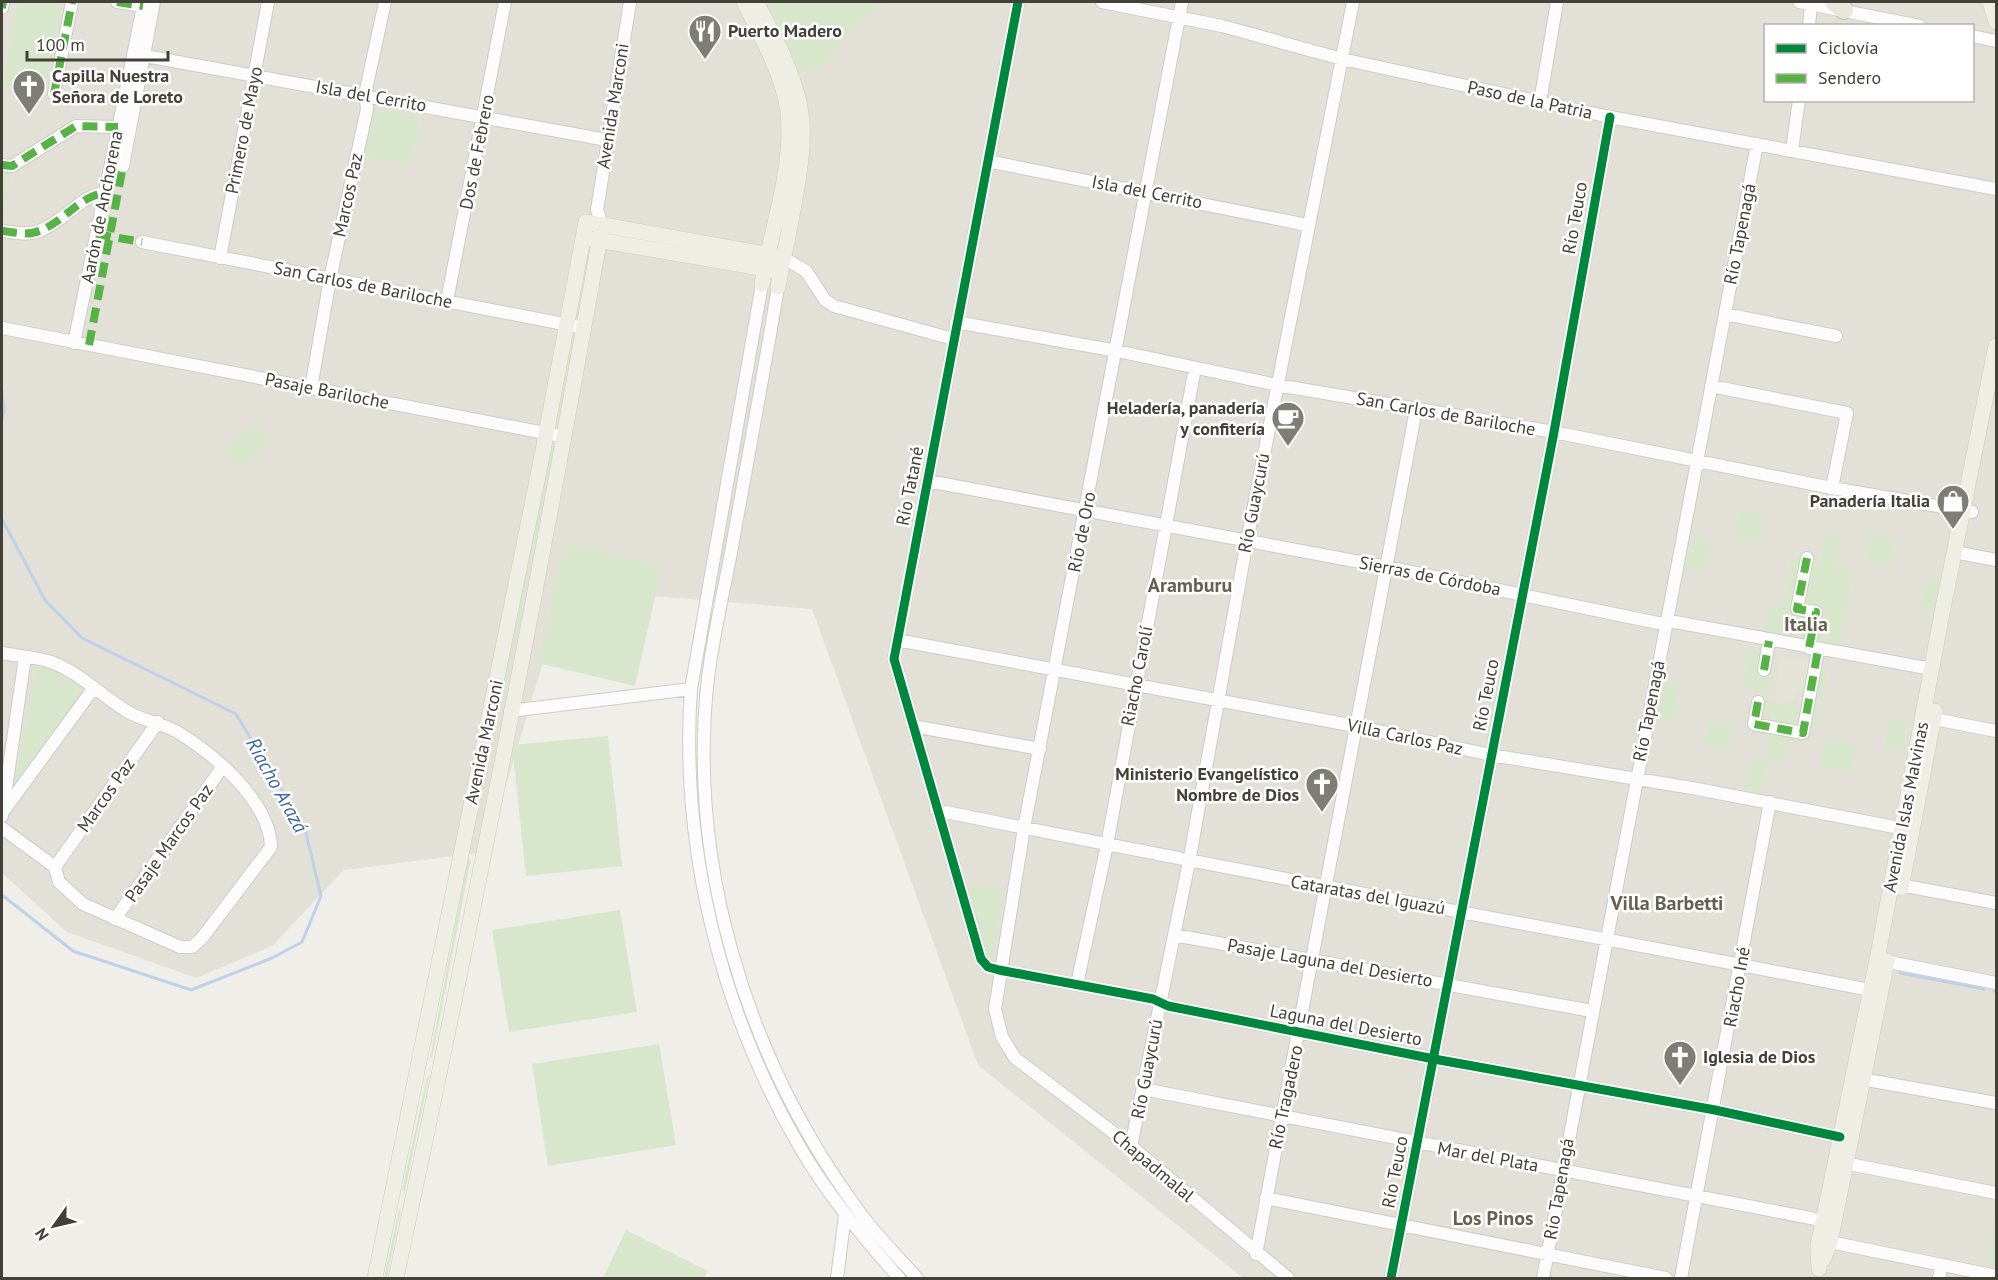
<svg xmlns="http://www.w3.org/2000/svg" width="1998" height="1280" font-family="'PT Sans',sans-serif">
<rect width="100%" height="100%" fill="#efeee9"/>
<path fill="#e3e0d8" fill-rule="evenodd" d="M2 2H1996V1278H1243L978 1065 812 609 565 589 486 852 344 870 272 946 196 978 67 932 2 873ZM1766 26H1972V100H1766Z"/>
<path fill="#e5e3d6" d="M1781 656 1812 662 1806 694 1796 692 1794 701 1773 697Z"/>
<path fill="#d8e7cc" d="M18 2H62L44 90 22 96 2 84Z
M768 2H884L849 32 825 64 818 69 802 72 791 61Z
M372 108 420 117 411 165 363 156Z
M2 170 12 172 4 220 2 219Z
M572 335H574L558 423 555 422Z
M254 424 270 443 240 468 224 449Z
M551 448 554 449 505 694H502Z
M1739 511 1765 514 1761 543 1735 539Z
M1825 534 1842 537 1837 567 1853 570 1839 649 1764 635 1769 604 1783 607 1791 558 1820 563Z
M1869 535 1895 539 1891 566 1865 562Z
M1692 537 1712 541 1706 570 1686 567Z
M565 544 662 566 635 686 538 663Z
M1925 578 1940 581 1935 611 1920 609Z
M1749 647 1761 649 1758 667 1773 669 1767 702 1811 710 1818 667 1827 669 1817 728 1758 717 1762 691 1742 688Z
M36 664 56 672 83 689 13 792Z
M1661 682 1681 685 1674 721 1655 717Z
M496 718 498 719 474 842H471Z
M1889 719 1908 722 1904 750 1885 747Z
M1708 721 1733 726 1729 749 1703 744Z
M1771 732 1789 735 1784 762 1768 759 1762 793 1745 790 1750 759 1765 761Z
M608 736 622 866 526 876 512 745Z
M1827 738 1858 745 1852 773 1821 766Z
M468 858 471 859 432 1058H430Z
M964 882 1003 890 992 962 986 957Z
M620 910 637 1012 509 1032 492 930Z
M659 1044 676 1145 548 1166 532 1064Z
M427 1077H429L405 1191 402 1190Z
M1996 1206V1266L1987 1264Z
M399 1209 401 1210 387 1278H384Z
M626 1230 708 1271 704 1278H603Z"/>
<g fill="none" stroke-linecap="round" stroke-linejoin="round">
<path stroke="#bfd1e8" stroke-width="3" d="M2 391 4 412 2 420
M2 519 45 600 82 638 236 714 305 829 321 896 302 942 272 958 191 990 73 951 2 895
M1900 973 1984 989
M1994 991H1996"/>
<defs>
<path id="minor" d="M117 2 143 6
M1018 2 894 659 981 959 988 967 999 970 1153 999 1168 1006 1434 1059 1715 1110 1840 1137
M1102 2 1222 26 1342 59 1610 117 1996 189
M1182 2 1024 828 995 1009 1002 1037 1015 1058 1131 1146 1288 1278
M1799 2 1920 26
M2 8 3 2
M1809 26 1811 4
M1972 36 1996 41
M134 54 607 140
M54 94 72 2
M1540 102 1557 2
M1792 150 1799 100
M987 161 1307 225
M2 165 12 166 76 126 118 127
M123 166 154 2
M602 225 597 210 630 2
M2 231C13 232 28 236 39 231 64 222 78 197 104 193
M142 242 584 328
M782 257 806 271 825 300 834 306 953 339
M220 258 268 2
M762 284 691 689C680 845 720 1009 798 1144 826 1193 862 1236 899 1278
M778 287C763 378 746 468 730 558 722 598 713 638 708 678 687 863 746 1056 855 1206 873 1232 896 1255 917 1278
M447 301 505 2
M1725 314 1836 336
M956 322 1117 351 1277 385 1554 432 1832 488 1972 512
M2 328 565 437
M74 343 144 2
M1711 386 1847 413 1832 488
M311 388 330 279 367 109 365 94 385 2
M928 481 1387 567 1658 623 1675 622 1932 669
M1954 552 1996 560
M1807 558 1797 609 1816 612 1809 648
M897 640 1355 726 1491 755 1692 788 1910 830
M2 653C18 656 36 657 51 662 79 672 103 697 128 712 144 721 163 723 179 733 215 755 270 802 271 847L202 938 192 947H180L83 904 59 882 55 867 2 828
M1764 670 1769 641
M1758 702 1754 724 1803 733 1818 650
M510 711 691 689
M1924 717 1996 731
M913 726 1040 749
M5 809 93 689
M936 810C1247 874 1559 929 1870 990
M2 816 25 657
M55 867 158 722
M1895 884 1996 903
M115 919 223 766
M1174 935 1592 1011
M1879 960 1996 983
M1077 984 1107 845 1195 368
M1856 1078 1996 1103
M1143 1089 1831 1222
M1131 1146 1189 862 1247 541 1353 2
M1839 1162 1996 1193
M1266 1198 1666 1278
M1830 1242 1996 1276
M1256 1254 1416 410
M837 1278 845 1215
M1391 1278 1554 432 1610 117
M1543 1278 1757 144
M1681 1278 1770 802
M1939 1278 1942 1265"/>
<path id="major" d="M744 2C761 36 783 74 788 112 794 169 771 229 762 284
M756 2C774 36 795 74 801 113 808 159 786 239 778 287
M1990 2 1996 22
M592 239 772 270
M1901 888 1935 711
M1823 1260 1830 1242 1887 961
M1819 1269 1818 1245 1823 1222 1877 960 1942 613 1996 346
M375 1278 542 456 586 222 782 257
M396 1278C471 929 540 578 602 225"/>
<path id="highway" d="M1834 2 1844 10"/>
</defs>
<use href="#minor" stroke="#cdccc7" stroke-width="14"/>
<use href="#major" stroke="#cfccb9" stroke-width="16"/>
<use href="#highway" stroke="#c4bea8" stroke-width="20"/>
<use href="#minor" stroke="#fdfcfc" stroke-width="12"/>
<use href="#major" stroke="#efeee5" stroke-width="15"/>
<use href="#highway" stroke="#e9e6db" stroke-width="18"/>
<path stroke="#57b346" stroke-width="8" stroke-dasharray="15 8" stroke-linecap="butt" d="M117 2 143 6
M2 8 3 2
M54 94 72 2
M2 165 12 166 76 126 118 127
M2 231C13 232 28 236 39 231 64 222 78 197 104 193
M96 234 142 242
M89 345 123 166
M1807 558 1797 609 1816 612 1809 648
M1764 670 1769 641
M1758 702 1754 724 1803 733 1818 650"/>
<defs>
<path id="cycleway" d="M1018 2 894 659 981 959 988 967 999 970 1153 999 1168 1006 1434 1059 1715 1110 1840 1137
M1391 1278 1554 432 1610 117"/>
</defs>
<use href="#cycleway" stroke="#fff" stroke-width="13"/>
<use href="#cycleway" stroke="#00873e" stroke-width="9"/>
</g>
<defs>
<symbol id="restaurant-pin" viewBox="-11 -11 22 30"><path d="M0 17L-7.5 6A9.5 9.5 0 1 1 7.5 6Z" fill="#7f7e75" stroke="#fff"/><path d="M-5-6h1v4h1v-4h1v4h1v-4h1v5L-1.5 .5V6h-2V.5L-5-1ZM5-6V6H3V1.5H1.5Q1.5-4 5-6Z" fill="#fff"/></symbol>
<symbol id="church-pin" viewBox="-11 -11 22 30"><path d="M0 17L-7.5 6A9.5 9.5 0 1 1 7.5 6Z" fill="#7f7e75" stroke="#fff"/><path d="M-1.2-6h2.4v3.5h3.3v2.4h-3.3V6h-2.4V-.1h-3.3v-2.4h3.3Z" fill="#fff"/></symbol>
<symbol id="cafe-pin" viewBox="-11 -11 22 30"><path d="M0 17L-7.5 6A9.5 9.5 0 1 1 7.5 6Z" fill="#7f7e75" stroke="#fff"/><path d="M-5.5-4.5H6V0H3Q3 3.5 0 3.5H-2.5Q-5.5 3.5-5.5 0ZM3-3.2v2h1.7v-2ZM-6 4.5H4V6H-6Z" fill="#fff"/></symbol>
<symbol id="shop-pin" viewBox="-11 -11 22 30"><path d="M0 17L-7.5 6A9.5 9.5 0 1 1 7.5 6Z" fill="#7f7e75" stroke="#fff"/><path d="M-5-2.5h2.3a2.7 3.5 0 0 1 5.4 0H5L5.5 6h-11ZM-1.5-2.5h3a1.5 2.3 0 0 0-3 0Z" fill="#fff"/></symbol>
</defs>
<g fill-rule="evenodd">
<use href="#restaurant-pin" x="686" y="12" width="38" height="52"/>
<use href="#church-pin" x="10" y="67" width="38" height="52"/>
<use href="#cafe-pin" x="1269" y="399" width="38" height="52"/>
<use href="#shop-pin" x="1934" y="482" width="38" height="52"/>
<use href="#church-pin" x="1303" y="765" width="38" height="52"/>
<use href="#church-pin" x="1661" y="1038" width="38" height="52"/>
</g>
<g text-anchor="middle" stroke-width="5" stroke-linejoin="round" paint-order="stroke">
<g font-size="18" font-weight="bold" fill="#434137" stroke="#fff" text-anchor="start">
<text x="728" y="37">Puerto Madero</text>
<text x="52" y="82">Capilla Nuestra<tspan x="52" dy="21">Señora de Loreto</tspan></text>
<text x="1265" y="414" text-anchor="end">Heladería, panadería<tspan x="1265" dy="21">y confitería</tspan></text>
<text x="1930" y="507" text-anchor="end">Panadería Italia</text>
<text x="1299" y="780" text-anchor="end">Ministerio Evangelístico<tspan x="1299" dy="21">Nombre de Dios</tspan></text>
<text x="1703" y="1063">Iglesia de Dios</text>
</g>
<g font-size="18" fill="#434137" stroke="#fff">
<text transform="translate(371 96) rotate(10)" y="6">Isla del Cerrito</text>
<text transform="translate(1530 100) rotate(12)" y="6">Paso de la Patria</text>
<text transform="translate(613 106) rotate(-81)" y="6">Avenida Marconi</text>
<text transform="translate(244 130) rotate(-79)" y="6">Primero de Mayo</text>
<text transform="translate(477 152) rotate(-79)" y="6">Dos de Febrero</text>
<text transform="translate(1147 192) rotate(11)" y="6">Isla del Cerrito</text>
<text transform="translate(348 195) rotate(-78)" y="6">Marcos Paz</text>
<text transform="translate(102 207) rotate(-79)" y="6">Aarón de Anchorena</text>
<text transform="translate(1575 218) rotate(-80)" y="6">Río Teuco</text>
<text transform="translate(1740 234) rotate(-79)" y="6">Río Tapenagá</text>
<text transform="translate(363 285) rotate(11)" y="6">San Carlos de Bariloche</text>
<text transform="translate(327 391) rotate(11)" y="6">Pasaje Bariloche</text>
<text transform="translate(1446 414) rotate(10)" y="6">San Carlos de Bariloche</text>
<text transform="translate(910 486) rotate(-79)" y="6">Río Tatané</text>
<text transform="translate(1254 503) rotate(-79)" y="6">Río Guaycurú</text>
<text transform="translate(1082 532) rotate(-79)" y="6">Río de Oro</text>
<text transform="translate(1430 576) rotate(11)" y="6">Sierras de Córdoba</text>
<text transform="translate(1137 676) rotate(-79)" y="6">Riacho Carolí</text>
<text transform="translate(1486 695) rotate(-79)" y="6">Río Teuco</text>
<text transform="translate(1649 711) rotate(-79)" y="6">Río Tapenagá</text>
<text transform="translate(1405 737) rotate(12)" y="6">Villa Carlos Paz</text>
<text transform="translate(484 742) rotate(-78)" y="6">Avenida Marconi</text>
<text transform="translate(106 795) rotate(-55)" y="6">Marcos Paz</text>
<text transform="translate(1906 807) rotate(-79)" y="6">Avenida Islas Malvinas</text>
<text transform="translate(169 843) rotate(-55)" y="6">Pasaje Marcos Paz</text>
<text transform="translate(1368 895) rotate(10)" y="6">Cataratas del Iguazú</text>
<text transform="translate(1330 963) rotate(10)" y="6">Pasaje Laguna del Desierto</text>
<text transform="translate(1737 987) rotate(-80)" y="6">Riacho Iné</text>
<text transform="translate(1346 1025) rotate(11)" y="6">Laguna del Desierto</text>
<text transform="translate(1147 1069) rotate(-79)" y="6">Río Guaycurú</text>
<text transform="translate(1286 1097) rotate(-78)" y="6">Río Tragadero</text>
<text transform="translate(1488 1157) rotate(10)" y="6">Mar del Plata</text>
<text transform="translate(1153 1166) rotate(40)" y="6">Chapadmalal</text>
<text transform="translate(1395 1172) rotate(-79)" y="6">Río Teuco</text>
<text transform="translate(1559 1189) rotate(-80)" y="6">Río Tapenagá</text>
</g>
<g font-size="20" font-weight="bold" fill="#65604f" stroke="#fff">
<text x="1190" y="592">Aramburu</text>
<text x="1806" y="631">Italia</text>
<text x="1667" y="910">Villa Barbetti</text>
<text x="1493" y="1225">Los Pinos</text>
</g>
<g font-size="20" font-style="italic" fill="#3d68a2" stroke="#fff">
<text transform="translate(277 785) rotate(61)" y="7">Riacho Arazá</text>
</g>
</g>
<rect width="1998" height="1280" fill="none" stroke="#434137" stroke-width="6"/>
<rect x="1764" y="24" width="210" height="78" fill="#ffffff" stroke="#b4b3af" stroke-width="1.5"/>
<rect x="1776" y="44" width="30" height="9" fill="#00873e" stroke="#b4b3af" stroke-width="1.5"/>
<text x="1818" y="54" font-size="18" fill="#434137">Ciclovía</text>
<rect x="1776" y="74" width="30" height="9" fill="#57b346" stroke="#b4b3af" stroke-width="1.5"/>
<text x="1818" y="84" font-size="18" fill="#434137">Sendero</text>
<g transform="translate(54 1226) rotate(236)" stroke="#ffffff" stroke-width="4.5" paint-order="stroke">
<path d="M0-4.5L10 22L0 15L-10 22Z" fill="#434137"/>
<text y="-9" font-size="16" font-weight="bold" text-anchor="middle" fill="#434137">N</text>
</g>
<path d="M27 51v9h141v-9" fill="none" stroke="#434137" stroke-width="3"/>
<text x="36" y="51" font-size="18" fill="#434137" stroke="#ffffff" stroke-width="4.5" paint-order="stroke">100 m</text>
</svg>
